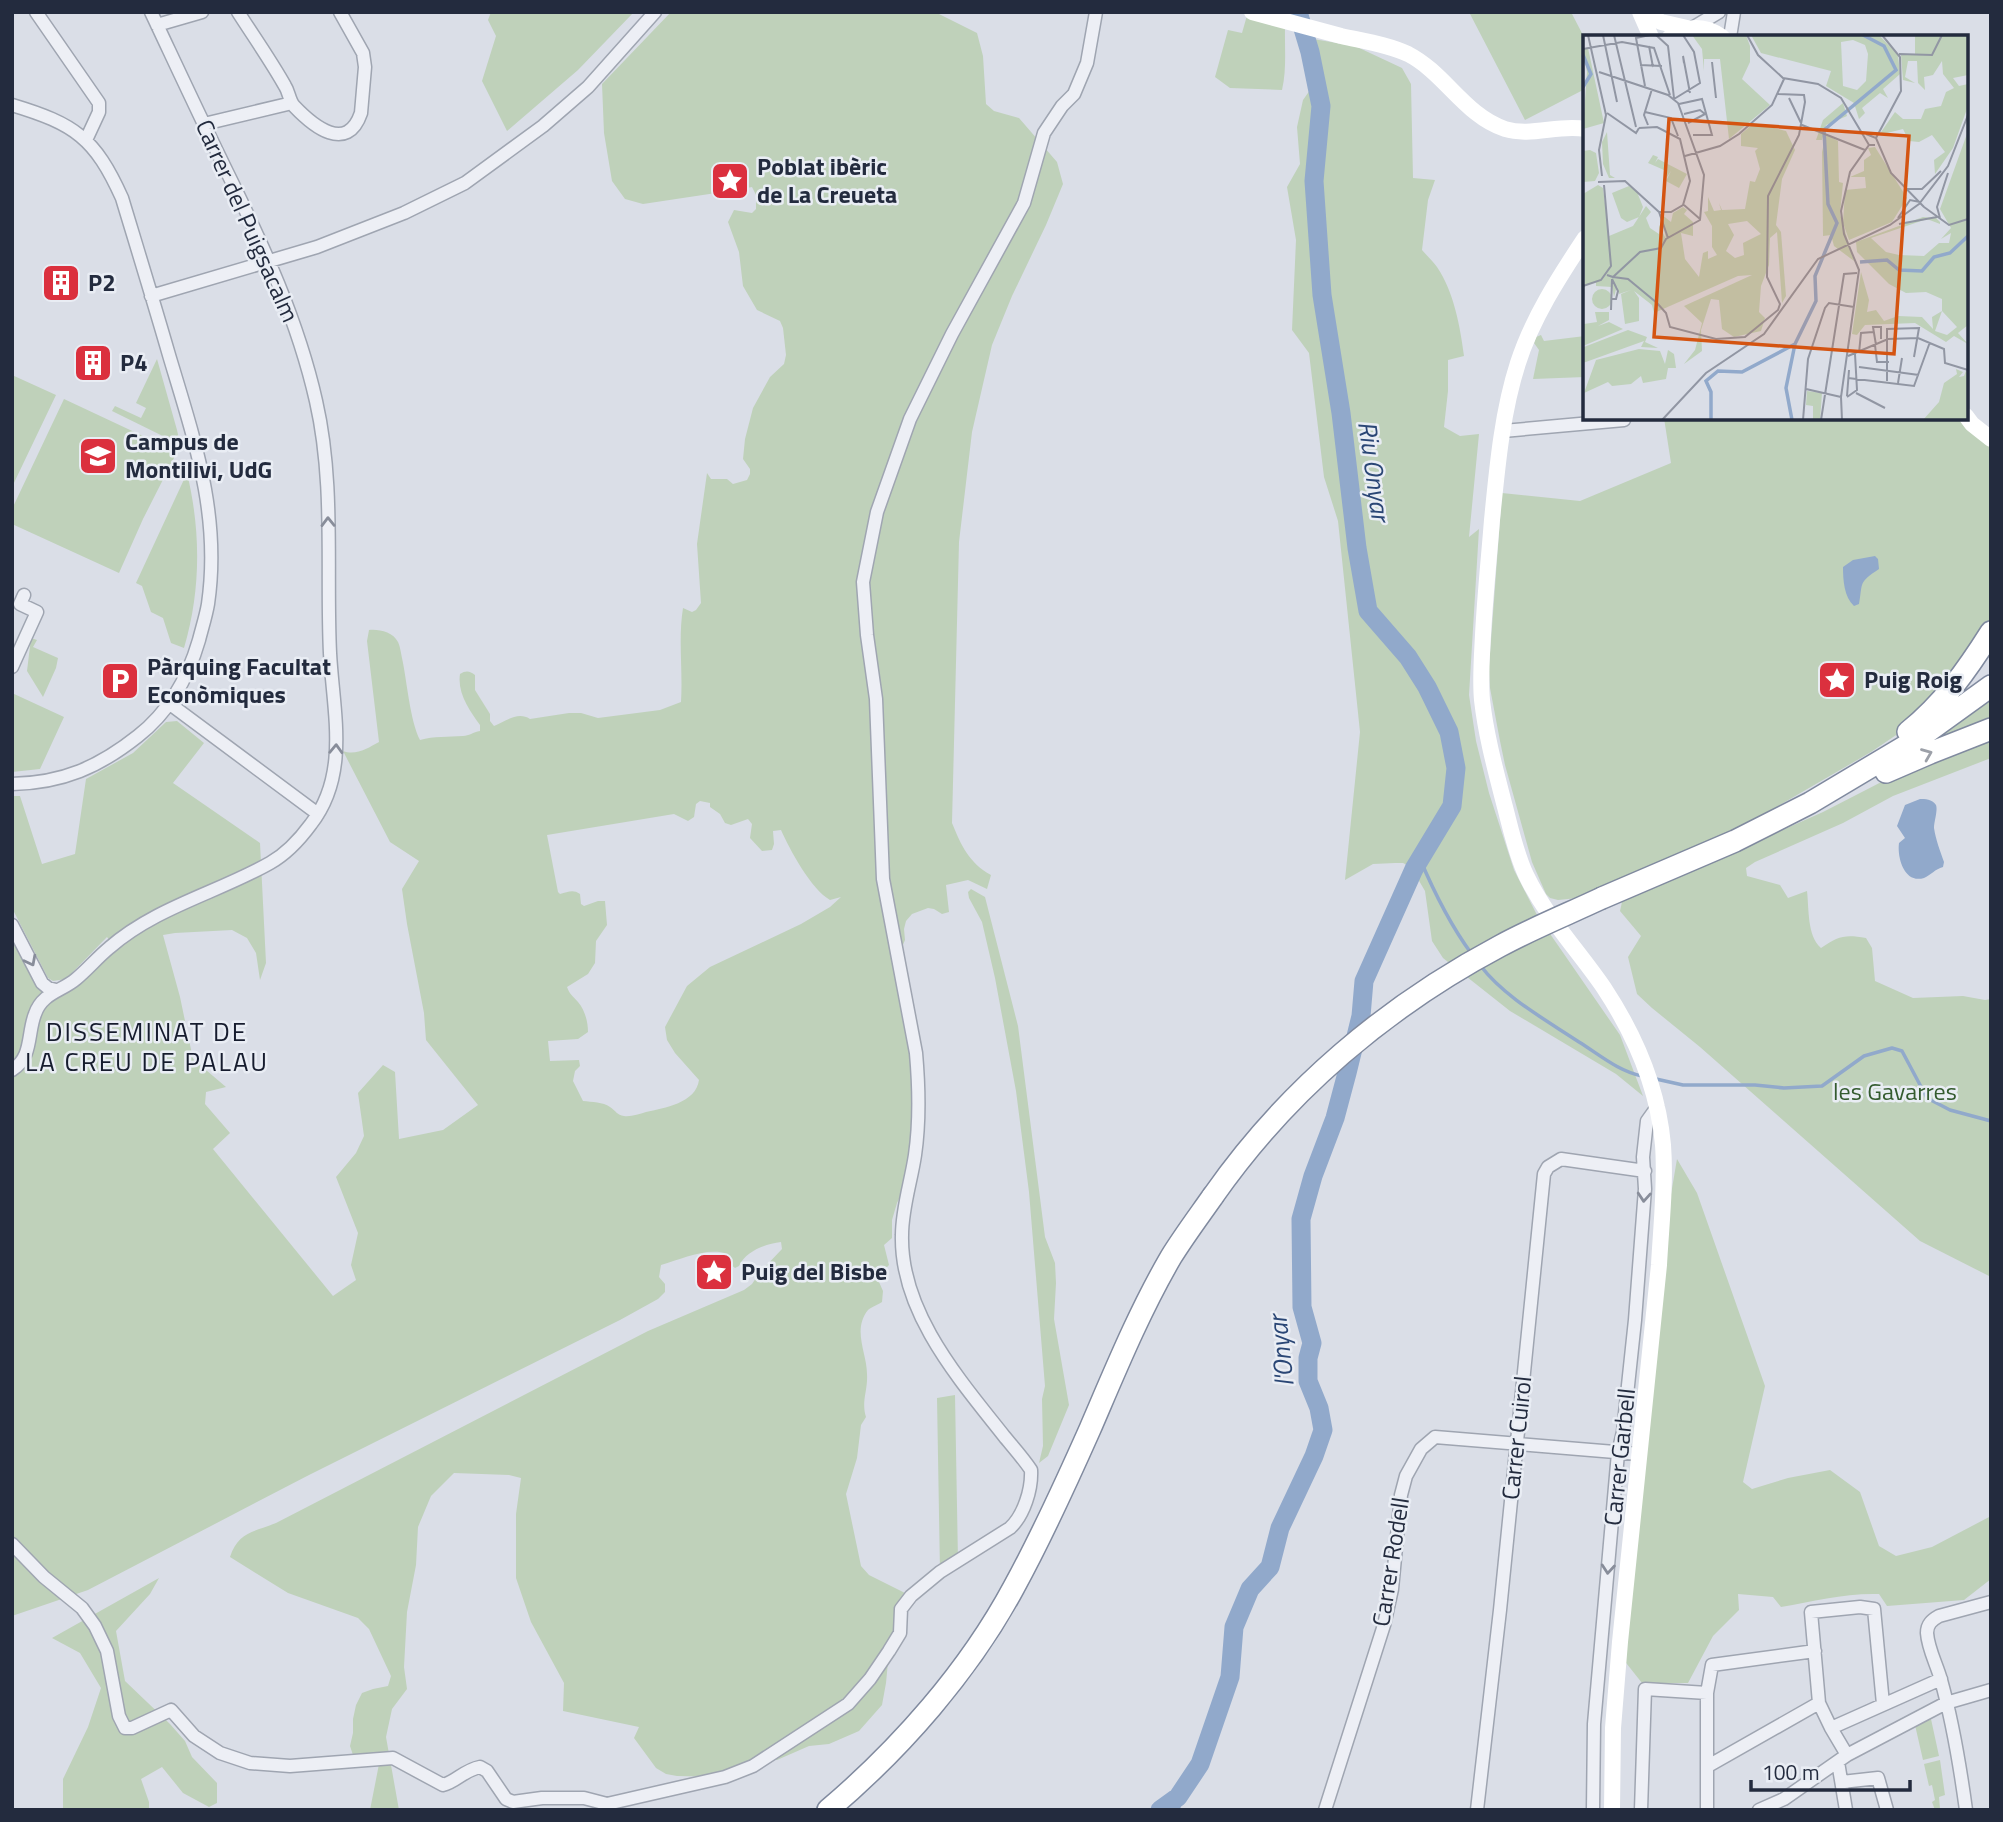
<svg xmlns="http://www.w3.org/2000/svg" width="2003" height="1822" font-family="'Titillium Web',sans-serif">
<rect width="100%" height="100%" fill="#dadee7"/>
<path fill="#bfd1ba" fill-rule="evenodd" d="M491 12H634L578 70 507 131 482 81 496 36 488 20Z
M671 12H935L977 33 983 56 986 104 994 111 1019 118 1057 162 1063 184 1046 225 1012 296 992 345 972 432 959 542 952 823C961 845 969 863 991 875L987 889 968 880 946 885 949 912 942 914 934 909 928 908 912 914 906 921 904 929 905 940 898 957 916 1053 912 1172 897 1203 892 1220V1238L884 1245 889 1265 881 1273 879 1282 883 1291 882 1302C878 1305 871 1307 868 1310 852 1330 867 1353 867 1374 868 1391 861 1401 866 1417L861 1425 857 1458 846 1494 861 1566 869 1575 911 1596 889 1651 886 1683 882 1705 859 1731 829 1744 809 1746 777 1760 770 1757 725 1777 677 1776 666 1774 656 1768 634 1738 639 1727 563 1711 564 1683 531 1622 516 1578V1514L521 1478 509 1475 454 1473 431 1496 418 1527 416 1565 407 1612 404 1667 407 1689 392 1709 386 1737 399 1810H370L380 1759 355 1761 350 1746 353 1733V1719L356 1705 362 1693 373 1689 388 1686 391 1676 369 1629 358 1618 288 1593 230 1557C238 1532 254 1532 276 1523L648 1331 744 1290 752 1284 760 1272 782 1249 781 1242C765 1244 746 1251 739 1266L735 1268 730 1264 728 1254C706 1247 683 1259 661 1265L659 1277 665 1284V1292L658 1299 620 1320 309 1475 88 1590 12 1616V931L48 999 94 969 116 950 107 937 66 979 53 981 48 978 12 908V796H20L42 864 75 854 86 779 133 753 166 722 177 721 204 743 173 783 260 843 266 963 260 980 256 953 247 938 232 930 175 933 163 935 180 997 193 1059 226 1087 206 1092 205 1104 230 1133 213 1149 333 1296 356 1280 351 1265 358 1233 336 1177 356 1153 364 1136 358 1093 383 1065 395 1072 399 1139 443 1130 478 1105 426 1040 424 1013 407 924 402 889 419 861 390 842 343 751C356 756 368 748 379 742L367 641 369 630C379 629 393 632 398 642 400 646 401 653 402 658 407 681 410 721 420 740 434 736 448 737 463 736 469 736 473 732 480 731V725C470 711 457 693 460 674 466 670 470 671 475 675V690L490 714V721L494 726C506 721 518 711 530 719L569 713H581L598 718 660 710 681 702C683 670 678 639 683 608L692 612 696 610 701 603 697 544 707 473 711 479H727L733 484 747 480 750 474V469L743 459 745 439 753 408 770 377 784 364 786 355 783 328 780 321 757 310 743 286 739 252 728 222 734 210 752 213 756 209V195L752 187 742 189 733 197 725 193H716L643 204 625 199 612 181 604 133 602 84ZM700 801 710 803V807L720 814 725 823 731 825 748 819 752 824 750 838 762 851 772 850 774 844 773 831 781 830C790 850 811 889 830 900L841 897 830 907 801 924 710 967 687 986 665 1027 667 1040 675 1053 699 1080C696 1103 664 1108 646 1112 639 1114 631 1117 624 1116 617 1115 616 1111 610 1107 603 1102 592 1102 583 1101L573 1081 575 1071 580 1066 579 1060 550 1061 548 1041 578 1039 588 1032C588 1022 585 1010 578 1002 573 996 570 995 567 987L588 974 595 963 596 941 607 925 605 901H598L584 906 581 904 580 894C573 889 568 892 560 894L558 892 547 835 674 814 688 821 694 817 696 804Z
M1248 12H1286C1283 39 1288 64 1282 90L1230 88 1215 77 1228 30 1242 33Z
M1469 12H1571L1585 39V89L1525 120Z
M1313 39 1355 46 1402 68 1411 84 1413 178 1435 180 1428 200 1422 250C1427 256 1433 261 1437 267 1454 292 1460 326 1464 356L1448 360V391L1444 427 1460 436 1479 434 1469 537 1479 529 1469 695 1476 741 1489 793 1514 870 1537 915 1620 1035 1643 1096 1616 1074 1510 1011 1443 958 1432 941 1425 891 1411 867 1403 863H1395L1373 864 1345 880 1360 732 1338 521 1324 477 1309 353 1292 330 1296 240 1287 187 1300 164 1297 127 1303 100 1322 73Z
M1541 335 1544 341 1585 336V377L1533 379 1539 350 1534 343 1536 337Z
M157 359 177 430 179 439 177 443 112 411 115 406 141 418 146 408 136 403Z
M12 375 56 395 12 487Z
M64 399 177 452 143 519 119 573 12 524V509Z
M1664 418H1958L1991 447V623L1908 727 1871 752 1742 827 1578 898 1558 900 1550 898 1546 894 1532 862 1505 765 1500 741 1490 688 1489 667 1502 493 1580 501 1671 463Z
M187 473C201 531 201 591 184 648L171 643 163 618 151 612 142 586 136 583Z
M31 638 37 640 33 647 58 658 56 668 43 697 27 671Z
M12 693 64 717 40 769 12 772Z
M1991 698V723L1917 751 1953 728Z
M1991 738V758L1893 796 1843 823 1755 862 1746 868 1747 876 1780 885 1788 898 1807 891C1809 908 1807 936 1821 948 1838 936 1845 934 1866 938L1872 948 1875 981 1913 998 1963 996 1985 1000 1991 999V1277L1920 1241 1700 1047 1652 1008 1637 994 1628 957 1641 936 1620 911 1622 902 1631 897 1823 812 1895 775Z
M971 889 985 897 1018 1026 1045 1237 1055 1263 1056 1283 1054 1319 1069 1405 1048 1456 1039 1463 1043 1446 1042 1399 1045 1386 1029 1192 1016 1091 995 978 982 922 969 898 968 892Z
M1677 1159 1697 1193 1765 1386 1743 1482 1752 1489 1788 1478 1830 1470 1860 1492 1879 1546 1896 1556 1932 1547 1991 1516V1579L1964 1600 1887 1606 1879 1594C1845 1593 1814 1601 1781 1607L1773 1597 1738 1594 1739 1610 1713 1636 1688 1683H1642L1619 1654 1659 1265Z
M955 1395 958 1561 940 1572 937 1398Z
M159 1578 150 1594 116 1631 125 1681 170 1724 185 1741 192 1757 217 1783V1803L209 1807 183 1793 162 1767 141 1779 149 1802V1810H63V1779L88 1727 101 1688 80 1653 52 1638Z
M1931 1719 1939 1756 1923 1760 1915 1725Z
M1940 1760 1945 1795 1939 1797 1940 1809 1947 1810H1935L1932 1802 1935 1800 1932 1785 1929 1786 1924 1764Z"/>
<path fill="#91a9cb" d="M1875 556 1878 559 1879 569C1858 583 1863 582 1859 604L1854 606C1844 597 1843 580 1843 567L1853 560Z
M1920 799C1925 799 1932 799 1936 805 1938 810 1934 822 1934 828 1936 841 1940 850 1944 862L1943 867C1935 869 1931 875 1924 878 1904 884 1897 857 1899 843L1905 838 1897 826 1905 805Z"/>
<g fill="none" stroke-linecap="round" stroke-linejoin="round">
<path stroke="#91a9cb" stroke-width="3.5" d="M1420 859C1434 892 1449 923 1471 953
M1480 965C1504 997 1546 1020 1579 1042 1600 1055 1618 1071 1642 1076
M1656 1079 1683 1085H1755L1784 1088 1822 1086 1864 1056 1892 1048 1902 1051 1927 1098 1950 1110 1991 1121
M1178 1797 1179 1810"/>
<path stroke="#91a9cb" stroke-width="19" d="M1160 1810 1178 1797 1200 1764 1230 1677 1234 1627 1250 1589 1270 1567 1280 1528 1314 1456 1323 1430 1319 1408 1308 1381V1358L1312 1343 1302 1307 1301 1219 1313 1176 1335 1118 1347 1073 1361 1016 1364 981 1414 869 1452 806 1456 768 1449 732 1427 687 1408 657 1368 611 1357 548 1341 413 1322 295 1314 181 1321 106 1310 52 1298 12"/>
<defs>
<path id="street" d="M36 12 99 103V112L86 140
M238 12C254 37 271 61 285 86 289 92 289 100 294 106 313 126 347 154 361 113L365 67 363 53 340 12
M157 25 202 12
M1694 27 1719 12
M1730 37 1734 12
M12 105C75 124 95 138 122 198 138 251 154 303 169 355 194 439 221 515 208 604 206 616 202 628 199 640 188 678 170 711 138 736 99 767 63 783 12 784
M204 124 292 103
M151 296 317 247 404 213 465 183 543 126 588 87 655 12
M1503 431 1624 420
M12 667 37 612 20 604 24 595
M170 704 318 814
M12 925 42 983 48 988 56 990
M12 1070C33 1057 27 1034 35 1014 42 993 62 991 76 979 88 969 97 958 109 948 156 907 217 893 270 863 286 854 300 839 311 824 350 774 333 711 330 653 326 569 335 484 316 401 298 321 263 245 227 172 201 119 176 65 151 12
M12 1544 44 1577 82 1608 95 1626 107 1651 119 1716 125 1728H132L171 1710 194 1736 220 1753 250 1763 290 1766 393 1758 443 1785C456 1782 464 1770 480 1767L487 1771 506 1799 513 1802 542 1798H584L607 1804 725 1777 753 1766 848 1704 870 1679 889 1651 900 1633 901 1609 911 1596 940 1572 1010 1528C1024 1515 1032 1489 1031 1470 1023 1458 1013 1447 1004 1436 959 1379 900 1312 902 1235 902 1208 911 1182 915 1155 920 1121 919 1087 916 1053L883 879 876 699 867 635 863 582 877 512 910 419 952 334 1024 203 1044 133 1062 106 1074 94 1087 63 1096 12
M1831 1728 1941 1679
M1847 1755 1831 1728 1819 1703 1811 1612 1860 1607 1874 1609 1883 1704
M1838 1762 1846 1810
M1708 1766 1819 1703
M1842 1782 1878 1778 1887 1810
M1325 1810 1384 1625 1392 1589 1401 1495 1406 1476 1421 1449 1435 1437 1639 1454
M1477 1810 1500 1610 1544 1174 1548 1167 1561 1159 1645 1171
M1593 1810 1594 1724 1618 1453 1623 1432 1635 1320 1645 1189 1643 1157 1647 1121 1657 1107
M1641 1810 1645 1689 1707 1693
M1707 1810V1693L1712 1665 1815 1651
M1759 1810 1784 1799 1847 1755 1946 1703 1991 1690
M1966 1810C1960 1766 1953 1723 1941 1680 1937 1665 1928 1649 1927 1633 1927 1624 1932 1620 1939 1616L1991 1602"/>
<path id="highway" d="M1908 732C1943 704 1967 670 1991 632
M1886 772 1930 753 1991 729
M1602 898 1735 841 1810 803 1919 738 1991 686
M828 1810C900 1749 969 1671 1014 1587 1042 1536 1066 1483 1090 1429 1115 1371 1139 1312 1171 1257 1184 1236 1199 1216 1213 1196"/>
</defs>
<use href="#street" stroke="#9fa5b1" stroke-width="15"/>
<use href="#highway" stroke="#808a9f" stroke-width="24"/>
<use href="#street" stroke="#edeff5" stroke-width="12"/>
<path stroke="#fff" stroke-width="16" d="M1252 12C1282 20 1311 28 1341 36 1363 41 1387 44 1408 54 1445 73 1465 116 1505 129 1531 137 1559 124 1585 129
M1640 12 1651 37
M1645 12 1661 22 1687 28
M1670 37C1687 25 1705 25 1722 37
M1585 238C1559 277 1532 319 1518 363 1502 412 1497 469 1492 520 1489 558 1485 596 1483 635 1482 656 1480 679 1482 700 1486 736 1496 772 1505 807 1511 830 1516 854 1526 875 1546 917 1578 950 1604 988 1635 1035 1658 1088 1663 1145 1666 1185 1661 1226 1659 1265L1620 1642 1613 1728 1612 1810
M1966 416 1972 424 1991 439"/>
<use href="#highway" stroke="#fff" stroke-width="21"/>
<defs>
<path id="highway-bridge" d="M1213 1196C1287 1090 1387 1006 1500 946 1533 928 1568 914 1602 898"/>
</defs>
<use href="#highway-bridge" stroke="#808a9f" stroke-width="24" stroke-linecap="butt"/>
<use href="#highway-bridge" stroke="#fff" stroke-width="21"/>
</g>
<defs><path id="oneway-chevron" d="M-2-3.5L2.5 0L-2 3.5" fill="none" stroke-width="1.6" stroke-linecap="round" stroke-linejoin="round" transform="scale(1.75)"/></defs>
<g stroke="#888d9a">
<use href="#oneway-chevron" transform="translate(328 522) rotate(-91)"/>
<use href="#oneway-chevron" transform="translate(336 749) rotate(-88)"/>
<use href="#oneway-chevron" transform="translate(31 961) rotate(63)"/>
<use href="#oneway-chevron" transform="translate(1644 1197) rotate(94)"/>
<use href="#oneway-chevron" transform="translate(1608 1569) rotate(95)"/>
</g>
<use stroke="#9ca0a8" href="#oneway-chevron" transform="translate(1927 754) rotate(-22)"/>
<defs>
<symbol id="sight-square" viewBox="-11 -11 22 22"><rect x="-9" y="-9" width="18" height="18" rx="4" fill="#db303e" stroke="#e9edf4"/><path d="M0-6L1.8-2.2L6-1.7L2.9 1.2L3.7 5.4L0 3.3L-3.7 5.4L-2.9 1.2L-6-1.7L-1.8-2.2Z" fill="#fff"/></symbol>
<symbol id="building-square" viewBox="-11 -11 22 22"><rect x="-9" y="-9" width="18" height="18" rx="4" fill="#db303e" stroke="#e9edf4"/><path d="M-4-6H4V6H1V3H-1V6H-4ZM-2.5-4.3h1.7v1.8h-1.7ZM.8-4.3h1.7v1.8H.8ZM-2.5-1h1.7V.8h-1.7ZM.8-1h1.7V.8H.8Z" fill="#fff"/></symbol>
<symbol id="university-square" viewBox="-11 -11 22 22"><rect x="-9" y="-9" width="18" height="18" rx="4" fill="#db303e" stroke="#e9edf4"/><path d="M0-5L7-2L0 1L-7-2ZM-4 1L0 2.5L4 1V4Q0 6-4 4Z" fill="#fff"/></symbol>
<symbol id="parking-square" viewBox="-11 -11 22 22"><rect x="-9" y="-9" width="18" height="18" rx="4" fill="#db303e" stroke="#e9edf4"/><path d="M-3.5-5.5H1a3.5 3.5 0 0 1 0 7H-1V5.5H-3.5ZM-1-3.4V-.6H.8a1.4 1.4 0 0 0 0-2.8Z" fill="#fff"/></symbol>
</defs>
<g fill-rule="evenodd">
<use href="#sight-square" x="708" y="159" width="44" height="44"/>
<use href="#building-square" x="39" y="261" width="44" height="44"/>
<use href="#building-square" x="71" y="341" width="44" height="44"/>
<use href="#university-square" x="76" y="434" width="44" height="44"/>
<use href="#sight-square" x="1815" y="658" width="44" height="44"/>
<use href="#parking-square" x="98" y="659" width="44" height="44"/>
<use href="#sight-square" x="692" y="1250" width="44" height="44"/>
</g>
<g text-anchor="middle" stroke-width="5" stroke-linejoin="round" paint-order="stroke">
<g font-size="24" font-weight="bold" fill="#232b3e" stroke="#e9edf4" text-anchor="start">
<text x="757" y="175">Poblat ibèric<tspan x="757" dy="28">de La Creueta</tspan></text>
<text x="88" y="291">P2</text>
<text x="120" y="371">P4</text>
<text x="125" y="450">Campus de<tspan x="125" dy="28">Montilivi, UdG</tspan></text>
<text x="147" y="675">Pàrquing Facultat<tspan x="147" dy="28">Econòmiques</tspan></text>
<text x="1864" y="688">Puig Roig</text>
<text x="741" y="1280">Puig del Bisbe</text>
</g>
<g font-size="24" fill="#232b3e" stroke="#e9edf4">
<text transform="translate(247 221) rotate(66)" y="8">Carrer del Puigsacalm</text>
<text transform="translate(1517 1438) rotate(-84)" y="8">Carrer Cuirol</text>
<text transform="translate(1620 1457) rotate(-84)" y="8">Carrer Garbell</text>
<text transform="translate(1391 1562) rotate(-81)" y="8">Carrer Rodell</text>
</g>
<g font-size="24" fill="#345b2f" stroke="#e9edf4">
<text x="1895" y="1100">les Gavarres</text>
</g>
<g font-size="26" font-style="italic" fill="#2a4675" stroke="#e9edf4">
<text transform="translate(1374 471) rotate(82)" y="9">Riu Onyar</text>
<text transform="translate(1281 1351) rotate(-96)" y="9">l'Onyar</text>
</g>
<g font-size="26" letter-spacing="2" fill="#161c2e" stroke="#e9edf4">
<text x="147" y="1041">DISSEMINAT DE<tspan x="147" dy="30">LA CREU DE PALAU</tspan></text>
</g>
</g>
<g transform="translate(1583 35)">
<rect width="385" height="385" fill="#dadee7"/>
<path d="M109 0H163L167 11V27L159 44 187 70 146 104 137 24H121V36L119 14ZM168 0H296L315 20 317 39 300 54 305 63 297 58 279 73 282 78 276 84 271 68 243 51 248 36 178 18ZM270 5 282 10 285 19 283 46 274 55 260 51 258 7ZM332 0H385V40L370 43 376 51 385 49V71L370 113 352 139 351 125 362 117 349 100 336 107 326 106 320 94 296 100 312 77 320 84H338L342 74 358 71 363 57 371 53 360 39 359 26 350 40 341 42 342 55 335 48 334 26H325L322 42 332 48 320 45 318 20H332ZM5 13 21 88 0 94 4 37 0 14ZM260 68 264 81 243 90 239 105H233L240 85ZM171 88 203 96 212 115 199 144 193 190 198 197 203 261 199 268 194 197 187 203 186 230 178 251 176 277 182 283 178 296 151 302 139 294 136 265 128 264 118 295 119 316 101 329 112 315 119 288 101 271 169 240 155 241 71 278 69 270 51 256 56 263V286L42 289 38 259 48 255 36 259 34 251 31 262 29 252 13 251V247L2 250 0 159 15 150 20 153 26 201 50 191 63 171 68 177 63 183 67 193 76 199V190L83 204 78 179 88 187 90 178 100 172 104 175 101 179 110 187V201L98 198 102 224 116 242 120 218 125 216V224L134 220 129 212V191L121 177 125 176V162L131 176 138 175 136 168 139 175 162 174 167 146 172 147 177 134 172 116 175 113 158 111V99ZM164 186 178 199 160 208 161 220 152 223 143 216 151 200 145 189ZM385 96V290L375 298 385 309 371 301 363 307 332 288 282 290 274 300 269 299 278 237 286 265 284 277 293 275 301 286 315 281 339 282 350 294 349 282 359 276V264L343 257 323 258 306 249 274 217 273 207 340 182 353 183 357 187V189L344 184 288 203 303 217 316 220 341 221 356 208H366L368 198 358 204 368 193 357 174ZM359 276 374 292 364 300 352 296ZM24 97 27 140 32 143H26L20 129 19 107ZM243 99 255 106 256 147 260 148 257 179 271 226 251 211 248 200 240 201 239 117ZM292 112 324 163 309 187 266 205 260 188 262 155 283 153 282 142H267L281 136V125L288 120 285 113ZM7 115 13 118 16 138 12 146 0 147V116ZM70 120 75 122 72 128 75 124 104 139 96 153 83 146 88 136 82 145 81 135 65 128ZM46 151 54 157 60 172 56 182 44 187 38 183 29 158ZM9 264a10 10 0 1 1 20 0a10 10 0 1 1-20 0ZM12 277H26V285L15 291 26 287 40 294 0 311V285L1 289 14 287ZM45 295 64 302 62 307 75 313 58 312 61 306 0 328 1 312ZM56 314 77 316 82 329 85 315 91 319 93 333H85L83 344 60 348 58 341 48 349 29 351 25 347 1 358 13 325ZM385 330V385H340L356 367 361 348 374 339 373 334 380 337 376 342 381 341ZM224 356 239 358 237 385H230V371L223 370Z" fill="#bfd1ba" fill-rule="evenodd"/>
<path fill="none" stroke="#91a9cb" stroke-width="3.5" d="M0 20 8 39 0 52M277 227 304 225 316 235 339 236 351 222 367 218 385 201M128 385V357L123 346 135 336 159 337 212 309 233 266 232 241 254 188 245 169 241 95 313 35 301 11 280 0M209 385 203 353 212 309"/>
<path fill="none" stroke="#9196a3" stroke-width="2" d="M5 0 23 80 16 115 19 141M20 0 34 67M31 0 53 92M73 0 85 11 91 63M164 0 175 20 200 43 235 49 258 63 286 110M66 11 70 32M0 14 39 7 71 13 87 60M316 19 349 20 359 0M129 27 133 63M101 28 100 21 107 58M57 30 79 31M16 37 85 60 95 68 121 140 117 185 83 204 78 213 57 217 30 242 24 240M62 51 53 3 67 0M206 63 219 90M91 64 117 48 111 17 100 0M96 69 119 64 129 100H110M62 77 88 83 95 101M24 78 53 98 56 93M101 79 117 75 122 79 105 88M65 90 61 80 69 54M219 90 282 115M283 99 293 103 308 138 341 172M293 103 318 56 317 22 299 0M102 121 137 111 156 99 189 70 201 44M15 147 42 146 76 177H88L100 170 107 146 97 104 74 92 56 93M324 154H339L358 136M101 170 117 184M341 172 366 190 385 184M76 177 85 203M315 183 327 165 337 167M357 183 354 172 365 138M316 189 354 182M30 242 45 244 74 268 83 278 87 292 133 304 162 302 195 275 197 269 184 242 185 161 216 100 222 67 221 60 195 59M0 251 18 245 28 231 21 150M28 264H33L35 256 29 244M28 275 29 244M292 310 294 327H306M293 310 290 292H298V304M276 318 278 298 290 297M265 321 305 304 335 303 361 314 362 328 385 335M276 332 336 340M265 343 331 351 347 307M304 346V294L336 293 331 322M315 348 319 323M223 354 258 362M273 358 302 373M264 361 266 335M264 362 274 355 272 319M79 385 123 338 181 299 235 224 307 190 336 169 365 131 385 80M220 385 225 324 242 273 246 268 271 272M238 385 261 239 274 238M259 385 258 362 276 235 261 199 258 176 267 137 286 110H292"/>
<path fill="#d45411" fill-opacity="0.15" stroke="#d45411" stroke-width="3.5" d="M86 84 326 101 311 319 71 302Z"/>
<rect width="385" height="385" fill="none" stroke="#232b3e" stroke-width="3.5"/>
</g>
<rect width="2003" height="1822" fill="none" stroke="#232b3e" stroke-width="28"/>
<path d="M1751 1780v10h159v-10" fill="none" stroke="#232b3e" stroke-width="3.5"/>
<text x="1762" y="1780" font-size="21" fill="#232b3e" stroke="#e9edf4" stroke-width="5" paint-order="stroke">100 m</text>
</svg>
